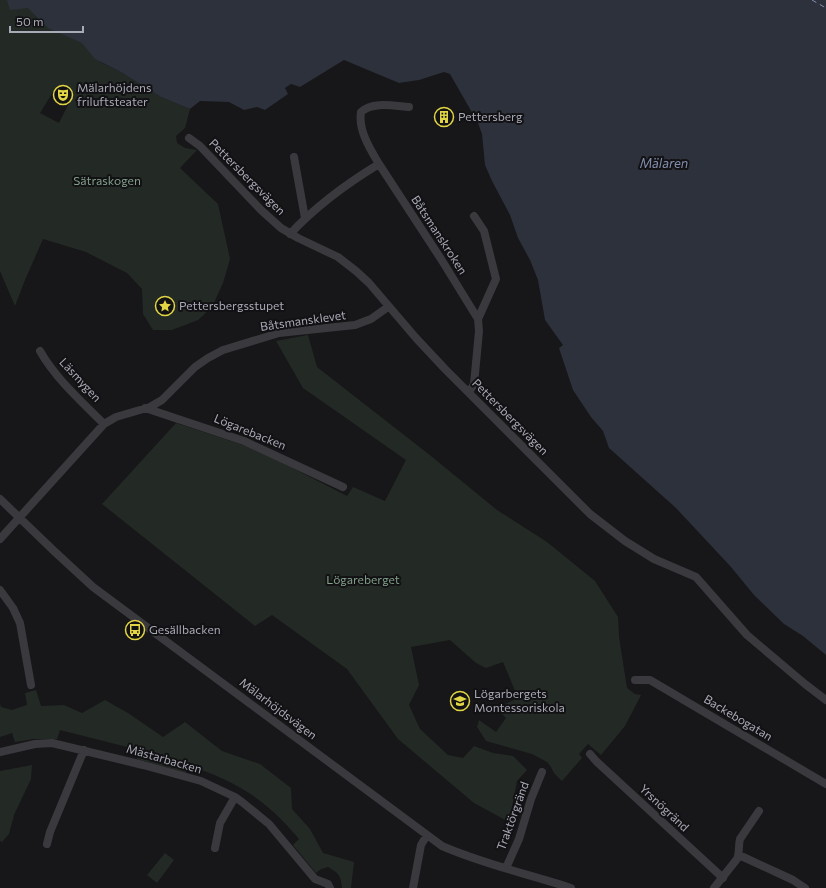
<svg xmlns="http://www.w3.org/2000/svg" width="826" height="888" font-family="Commissioner,sans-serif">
<rect width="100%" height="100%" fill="#171618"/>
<path fill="#232a25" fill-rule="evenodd" d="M0 0H122L100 62 119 71 161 97 190 109 185 128 176 136 177 143 185 148 197 150 180 168 218 204 230 259 223 283 212 307 198 320 172 330H153L143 314 142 289 127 273 86 252 43 239 25 280 15 306 0 271ZM62 89 73 95 59 123 40 113 53 92Z
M308 335 317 367 431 456 497 510 547 542 595 581 618 617 619 637 627 688 635 694 641 695 625 726 601 755 588 744 579 754 582 758 562 781 554 773 551 767 547 762 532 754 486 741 477 727 479 720 496 732 506 718 499 711 503 705 518 698 503 662 486 668 476 663 450 640 411 647 419 685 409 705 420 729 448 755 463 758 474 746 493 753 513 756 527 770 517 781 509 822 474 803 398 739 347 669 272 615 255 626 102 504 176 423 240 444 275 459 347 496 353 487 385 501 406 460 303 388 276 341Z
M36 690 41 706 64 705 82 713 105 700 128 713 163 737 185 722 222 751 260 764 291 788 292 809 310 829 323 853 354 862 351 888H342C341 876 339 873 328 867L321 869 316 873 293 845 299 839C266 799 237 782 188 765L186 773 137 759 139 750 60 730 57 739H34L15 742 12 733 0 737V704L1 707 12 710 27 705 25 693Z
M32 765 31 779 14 815 9 834 2 842 0 841V771Z
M165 853 174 860 157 883 147 875Z"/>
<path fill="#2d313b" d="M7 0H826V655L803 636 784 624 754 595 731 567 676 508 609 448 603 431 591 417 573 390 559 348 563 345 545 320 538 280 530 260 518 238 510 215 492 181 485 165 482 134 478 123 450 74 444 72 419 80 399 83 344 60 300 87 291 84 285 88 288 94 265 110 257 107 244 110 229 102 200 101 190 109 161 97 119 71 95 59 82 43 48 28 28 8 10 10Z"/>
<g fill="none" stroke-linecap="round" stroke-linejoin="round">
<path stroke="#838faf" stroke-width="1" stroke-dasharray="5 4" stroke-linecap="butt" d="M812 0 826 8"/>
<path stroke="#3a393e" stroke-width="8" d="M189 138 200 146 261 210 281 228 298 238 338 257 356 271 369 283 416 338 445 369 590 514 625 541 654 559 696 577 747 635 805 684 826 700
M294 157 305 218
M379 164C370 149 358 130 361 112 372 101 395 106 409 107
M474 216 484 231 496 279 478 319
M290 234C316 206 346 184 379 164L441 259 478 319 479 331 474 384 469 392
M40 351C56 379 81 401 104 424
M145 408 244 441 343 487
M0 499 54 551 93 587 442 846C483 864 528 874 571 888
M0 539 104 424 116 417 150 407 162 400 195 367 208 358 223 350 279 333 355 325 371 319 388 307
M0 590 13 608 20 623 31 685
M635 680H650L826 784
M0 752 35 744 52 743 143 765 201 781 235 797 242 802 269 824 315 879 328 884 330 888
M590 754 596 761 723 878
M47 844 50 832 84 750
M215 848 220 823 235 797
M739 855 793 880 805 888
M506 868 519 839 531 799 542 772
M413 888 421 845 427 835
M714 888 737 859C740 853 738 846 740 839L759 811"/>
</g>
<defs>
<symbol id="theatre-ring" viewBox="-11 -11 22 22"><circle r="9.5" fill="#121113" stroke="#e2d544" stroke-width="1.5"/><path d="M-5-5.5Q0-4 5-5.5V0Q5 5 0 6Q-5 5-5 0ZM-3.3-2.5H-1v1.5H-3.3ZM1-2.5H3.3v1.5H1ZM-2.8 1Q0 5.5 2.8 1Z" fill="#e2d544"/></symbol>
<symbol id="building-ring" viewBox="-11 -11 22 22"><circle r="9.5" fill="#121113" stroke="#e2d544" stroke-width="1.5"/><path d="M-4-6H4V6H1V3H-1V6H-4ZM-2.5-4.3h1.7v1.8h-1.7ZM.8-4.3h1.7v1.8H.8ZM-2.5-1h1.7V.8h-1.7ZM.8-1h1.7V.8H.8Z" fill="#e2d544"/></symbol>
<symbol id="sight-ring" viewBox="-11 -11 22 22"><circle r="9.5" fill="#121113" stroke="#e2d544" stroke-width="1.5"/><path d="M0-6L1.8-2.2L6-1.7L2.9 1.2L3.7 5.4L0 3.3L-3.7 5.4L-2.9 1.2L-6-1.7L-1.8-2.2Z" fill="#e2d544"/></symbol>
<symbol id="bus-ring" viewBox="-11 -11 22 22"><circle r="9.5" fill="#121113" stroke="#e2d544" stroke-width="1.5"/><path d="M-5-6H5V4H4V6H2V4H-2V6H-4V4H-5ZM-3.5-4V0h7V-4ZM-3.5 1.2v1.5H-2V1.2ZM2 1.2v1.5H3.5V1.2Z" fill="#e2d544"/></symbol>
<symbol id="school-ring" viewBox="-11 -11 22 22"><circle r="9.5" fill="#121113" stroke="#e2d544" stroke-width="1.5"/><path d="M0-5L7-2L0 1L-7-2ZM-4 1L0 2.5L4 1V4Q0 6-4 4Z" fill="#e2d544"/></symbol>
</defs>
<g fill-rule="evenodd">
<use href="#theatre-ring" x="52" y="84" width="22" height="22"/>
<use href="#building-ring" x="433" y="106" width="22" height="22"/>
<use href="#sight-ring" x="154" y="295" width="22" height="22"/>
<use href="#bus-ring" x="124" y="619" width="22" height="22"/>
<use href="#school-ring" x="449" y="690" width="22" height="22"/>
</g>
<g text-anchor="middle" stroke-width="4" stroke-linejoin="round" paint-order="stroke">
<g font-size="12" fill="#a9aab7" stroke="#121113" text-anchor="start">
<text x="77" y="92">Mälarhöjdens<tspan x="77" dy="14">friluftsteater</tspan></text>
<text x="458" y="121">Pettersberg</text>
<text x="179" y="310">Pettersbergsstupet</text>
<text x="149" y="634">Gesällbacken</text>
<text x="474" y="698">Lögarbergets<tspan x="474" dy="14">Montessoriskola</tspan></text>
</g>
<g font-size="12" fill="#a9aab7" stroke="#121113">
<text transform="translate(247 177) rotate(45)" y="4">Pettersbergsvägen</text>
<text transform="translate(439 235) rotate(57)" y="4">Båtsmanskroken</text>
<text transform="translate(303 321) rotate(-8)" y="4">Båtsmansklevet</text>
<text transform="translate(80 380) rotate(47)" y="4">Läsmygen</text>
<text transform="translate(510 417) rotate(45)" y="4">Pettersbergsvägen</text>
<text transform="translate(250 432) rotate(22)" y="4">Lögarebacken</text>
<text transform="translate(278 709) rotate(37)" y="4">Mälarhöjdsvägen</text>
<text transform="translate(738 718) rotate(31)" y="4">Backebogatan</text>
<text transform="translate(164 759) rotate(16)" y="4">Mästarbacken</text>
<text transform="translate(664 808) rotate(43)" y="4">Yrsnögränd</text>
<text transform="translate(513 816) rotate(-70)" y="4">Traktörgränd</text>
</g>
<g font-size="12" fill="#82a08b" stroke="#121113">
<text x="107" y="185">Sätraskogen</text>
<text x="363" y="584">Lögareberget</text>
</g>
<g font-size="13" font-style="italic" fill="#838faf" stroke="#121113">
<text x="664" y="168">Mälaren</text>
</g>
</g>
<path d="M10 26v6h73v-6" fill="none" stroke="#a9aab7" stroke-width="2"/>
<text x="16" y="26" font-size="12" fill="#a9aab7" stroke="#121113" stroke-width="3" paint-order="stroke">50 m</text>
</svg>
